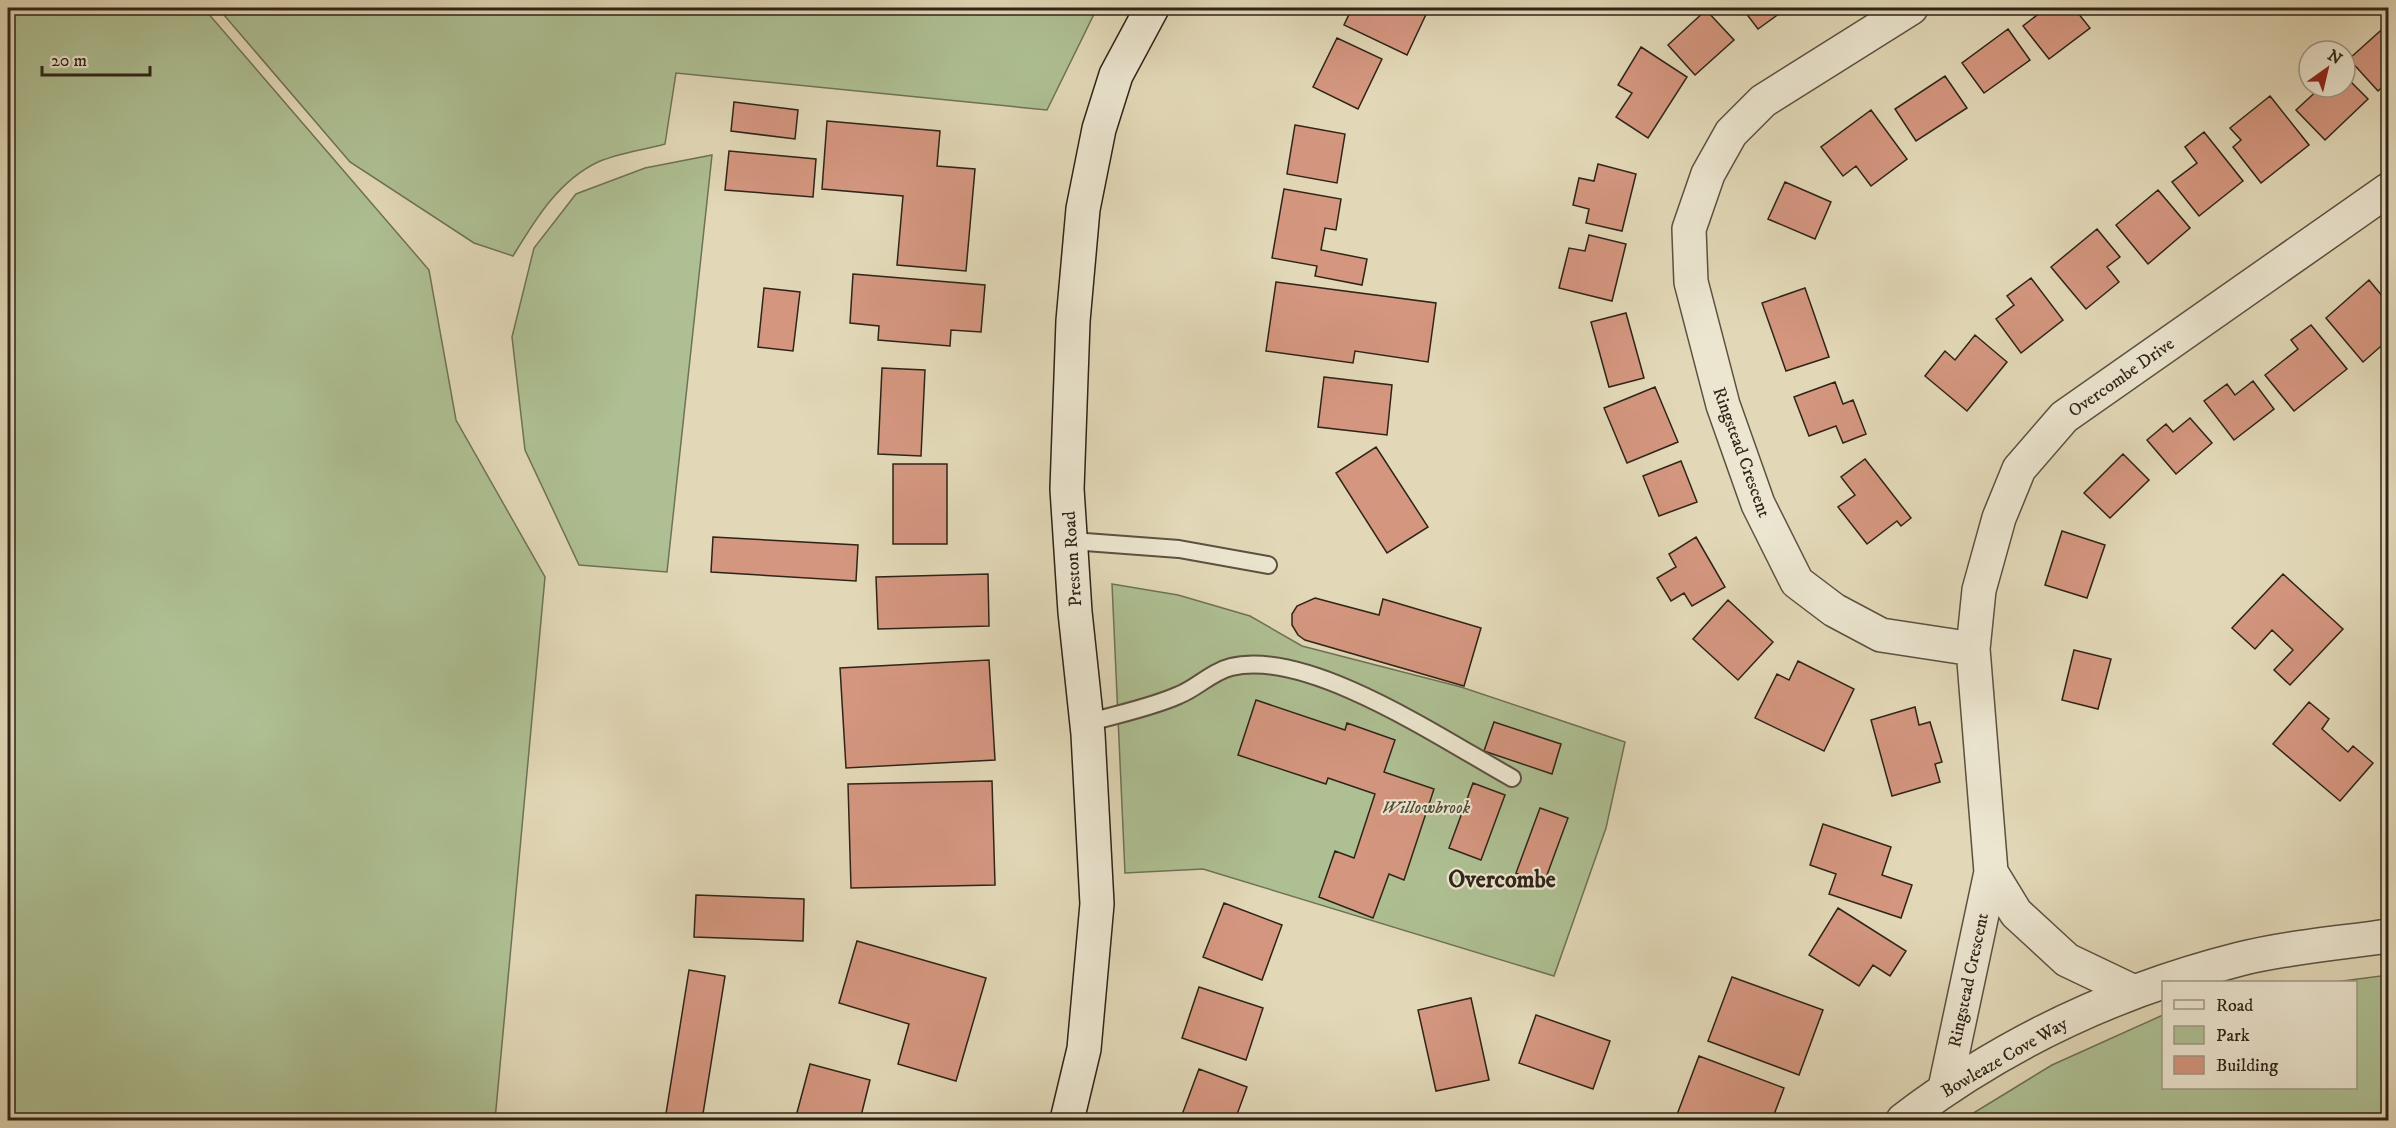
<svg xmlns="http://www.w3.org/2000/svg" width="2396" height="1128" font-family="'IM FELL DW Pica',serif">
<rect width="100%" height="100%" fill="#e2d8b7"/>
<filter id="stains"><feTurbulence type="fractalNoise" baseFrequency=".00333" numOctaves="4"/><feColorMatrix values="0 0 0 0 .2 0 0 0 0 .09 0 0 0 0 .02 0 0 0 .5 -.17"/></filter>
<radialGradient id="worn" r=".72"><stop offset=".6" stop-color="#630" stop-opacity="0"/><stop offset="1" stop-color="#630" stop-opacity=".3"/></radialGradient>
<path fill="#aec093" stroke="#6e7256" stroke-width="1.5" d="M8 8H199L207 12 429 270 456 420 545 577 495 1120H8Z
M218 8H1097L1047 110 676 73 665 144C644 150 618 153 598 162 558 181 535 220 513 256L474 243 350 162Z
M712 155 667 572 579 565 525 450 512 337 534 248 576 194 645 168Z
M1112 584 1178 595 1250 616 1302 646 1461 687 1625 742 1606 828 1554 976 1203 869 1125 873Z
M2388 975V1120H1962L2052 1065 2163 1015 2164 1088H2356V982H2335Z"/>
<path fill="#d4967f" stroke="#2f2418" stroke-width="1.5" d="M1352 8H1429L1407 55 1344 25Z
M1742 8H1787L1758 29Z
M2046 8H2074L2090 28 2049 59 2023 26Z
M1706 10 1734 40 1695 75 1668 45Z
M2388 24V82L2378 91 2349 59Z
M2008 29 2030 60 1984 93 1962 63Z
M1337 38 1382 59 1358 109 1313 87Z
M1641 47 1687 77 1648 138 1616 117 1632 93 1618 85Z
M1945 76 1967 108 1916 141 1895 109Z
M2345 76 2368 99 2325 140 2296 110 2321 87H2345Z
M2270 96 2309 145 2261 183 2233 147 2241 140 2230 128Z
M734 102 798 110 795 139 731 131Z
M1871 110 1907 159 1871 186 1856 166 1843 176 1821 147Z
M827 121 940 131 937 166 975 169 966 271 897 265 903 196 822 189Z
M1295 125 1345 134 1337 183 1287 174Z
M2204 132 2243 181 2199 216 2172 182 2197 163 2185 147Z
M729 151 816 159 813 197 725 190Z
M1598 164 1636 174 1622 231 1586 223 1589 209 1573 205 1579 178 1594 181Z
M1785 182 1831 202 1815 239 1768 219Z
M1284 189 1341 199 1336 230 1325 228 1321 250 1367 259 1362 285 1315 276 1317 266 1272 258Z
M2158 190 2190 228 2148 264 2116 225Z
M2097 229 2120 257 2107 267 2119 282 2086 309 2051 267Z
M1589 235 1626 244 1612 301 1559 288 1569 248 1585 251Z
M853 274 985 285 981 332 951 330 950 346 878 340 879 326 850 323Z
M2031 278 2063 320 2021 353 1996 319 2014 305 2007 296Z
M2369 280 2388 303V340L2363 362 2326 318Z
M1276 282 1436 303 1428 362 1355 351 1353 363 1266 351Z
M764 288 800 292 793 351 758 347Z
M1805 288 1829 357 1786 371 1762 303Z
M1626 313 1644 378 1609 387 1591 322Z
M2311 325 2347 369 2294 411 2265 375 2298 349 2291 340Z
M1975 335 2007 362 1967 411 1925 376 1945 351 1955 360Z
M882 368 925 370 921 456 878 454Z
M1324 377 1392 385 1387 435 1318 427Z
M2253 381 2274 409 2234 440 2204 401 2227 384 2235 395Z
M1835 382 1843 404 1853 400 1866 434 1843 443 1836 426 1809 436 1794 397Z
M1655 387 1678 442 1627 463 1604 408Z
M2190 418 2212 443 2176 474 2147 440 2166 424 2173 432Z
M1376 447 1428 527 1387 553 1336 473Z
M2123 454 2149 480 2110 518 2084 493Z
M1865 459 1911 518 1901 526 1897 521 1867 544 1838 507 1855 495 1841 477Z
M1681 461 1697 502 1659 516 1643 476Z
M893 464H947V544H893Z
M2062 531 2105 545 2087 598 2045 585Z
M713 537 858 545 856 581 711 572Z
M1696 537 1725 587 1692 606 1684 593 1671 601 1657 578 1676 567 1669 554Z
M988 574 989 626 878 629 876 577Z
M2283 574 2343 629 2290 685 2274 670 2293 650 2272 630 2255 649 2232 628Z
M1315 598 1379 615 1383 599 1481 628 1464 686 1305 640 1298 635 1292 625V614L1297 606Z
M1728 600 1773 642 1738 680 1693 639Z
M2074 650 2111 659 2098 709 2062 700Z
M989 660 995 760 846 768 840 668Z
M1798 661 1854 689 1824 751 1755 718 1777 674 1789 680Z
M1256 700 1345 730 1347 723 1395 740 1384 772 1434 789 1404 880 1389 874 1373 918 1319 897 1335 851 1354 858 1375 794 1328 778 1326 784 1238 755Z
M2309 702 2329 719 2322 729 2348 752 2353 746 2373 763 2340 801 2273 744Z
M1915 707 1919 725 1930 722 1942 762 1935 764 1940 782 1892 796 1871 720Z
M1494 722 1561 744 1552 774 1484 751Z
M992 781 995 885 851 888 848 784Z
M1473 783 1505 795 1481 860 1449 848Z
M1540 808 1568 818 1544 883 1516 873Z
M1823 824 1891 847 1882 875 1912 885 1901 918 1829 894 1836 874 1810 865Z
M696 895 804 899 803 941 694 937Z
M1224 903 1282 925 1262 980 1203 957Z
M1838 908 1906 951 1890 976 1873 965 1859 986 1809 955Z
M857 941 986 978 956 1081 898 1064 909 1024 839 1003Z
M689 970 725 976 702 1120H665Z
M1732 977 1823 1010 1799 1075 1708 1041Z
M1199 987 1263 1008 1246 1060 1182 1038Z
M1471 998 1489 1080 1436 1091 1418 1010Z
M1536 1015 1610 1041 1593 1089 1519 1063Z
M1699 1056 1784 1088 1772 1120H1675Z
M810 1064 870 1080 860 1120H795Z
M1199 1069 1247 1087 1235 1120H1180Z"/>
<g fill="none" stroke-linecap="round" stroke-linejoin="round">
<defs>
<path id="lane" d="M1072 541 1179 549 1268 565
M1087 723C1117 714 1150 708 1179 695 1197 688 1211 672 1231 667 1309 648 1445 741 1512 778"/>
<path id="street" d="M1911 8 1763 101 1731 133 1708 174 1689 229 1691 282 1723 405 1758 504 1797 582 1834 610 1881 635 1973 649
M2132 991 2067 960 2016 913 1991 872 1973 649 1979 590 1999 518 2019 469 2064 417 2388 190
M1945 1088 1991 872
M1903 1120C2004 1043 2117 990 2240 959 2288 947 2340 943 2388 936"/>
<path id="secondary" d="M1067 1120 1084 1049 1097 904 1088 734 1075 612 1067 489 1073 321 1083 209 1099 129 1116 75 1152 8"/>
</defs>
<use href="#lane" stroke="#5c5140" stroke-width="20"/>
<use href="#street" stroke="#5c5140" stroke-width="36"/>
<use href="#secondary" stroke="#2f2418" stroke-width="36"/>
<use href="#lane" stroke="#ece6d0" stroke-width="16"/>
<use href="#street" stroke="#ece6d0" stroke-width="33"/>
<use href="#secondary" stroke="#ece6d0" stroke-width="33"/>
</g>
<g text-anchor="middle" stroke-width="4.5" stroke-linejoin="round" paint-order="stroke">
<g font-size="18" fill="#2f2418" stroke="#ece6d0">
<text transform="translate(2121 377) rotate(-35)" y="6">Overcombe Drive</text>
<text transform="translate(1742 452) rotate(70)" y="6">Ringstead Crescent</text>
<text transform="translate(1072 559) rotate(-94)" y="6">Preston Road</text>
<text transform="translate(1968 980) rotate(-78)" y="6">Ringstead Crescent</text>
<text transform="translate(2004 1057) rotate(-30)" y="6">Bowleaze Cove Way</text>
</g>
<g font-size="18" font-style="italic" fill="#4f4b37" stroke="#ece6d0">
<text x="1426" y="813">Willowbrook</text>
</g>
<g font-size="24" font-weight="bold" fill="#2f2418" stroke="#ece6d0">
<text x="1502" y="887">Overcombe</text>
</g>
</g>
<rect width="2396" height="1128" fill="none" stroke="#e2d8b7" stroke-width="30"/>
<rect x="9" y="9" width="2378" height="1110" fill="none" stroke="#2f2418" stroke-width="3"/>
<rect x="15" y="15" width="2366" height="1098" fill="none" stroke="#2f2418" stroke-width="1.5"/>
<rect x="2162" y="981" width="195" height="108" fill="#ece6d0" stroke="#a09886" stroke-width="1.5"/>
<rect x="2174" y="1000" width="30" height="9" fill="#ece6d0" stroke="#a09886" stroke-width="1.5"/>
<text x="2216" y="1011" font-size="18" fill="#2f2418">Road</text>
<rect x="2174" y="1026" width="30" height="18" fill="#aec093" stroke="#a09886" stroke-width="1.5"/>
<text x="2216" y="1041" font-size="18" fill="#2f2418">Park</text>
<rect x="2174" y="1056" width="30" height="18" fill="#d4967f" stroke="#a09886" stroke-width="1.5"/>
<text x="2216" y="1071" font-size="18" fill="#2f2418">Building</text>
<g transform="translate(2327 69) rotate(34)"><circle r="28" fill="#ece6d0" stroke="#a09886" stroke-width="1.5"/>
<path d="M0-4.5L10 22L0 15L-10 22Z" fill="#8f2418"/>
<text y="-9" font-size="16" font-weight="bold" text-anchor="middle" fill="#2f2418">N</text>
</g>
<path d="M42 66v9h108v-9" fill="none" stroke="#2f2418" stroke-width="3"/>
<text x="51" y="66" font-size="18" fill="#2f2418" stroke="#ece6d0" stroke-width="4.5" paint-order="stroke">20 m</text>
<rect width="100%" height="100%" filter="url(#stains)"/>
<rect width="100%" height="100%" fill="url(#worn)"/>
</svg>
